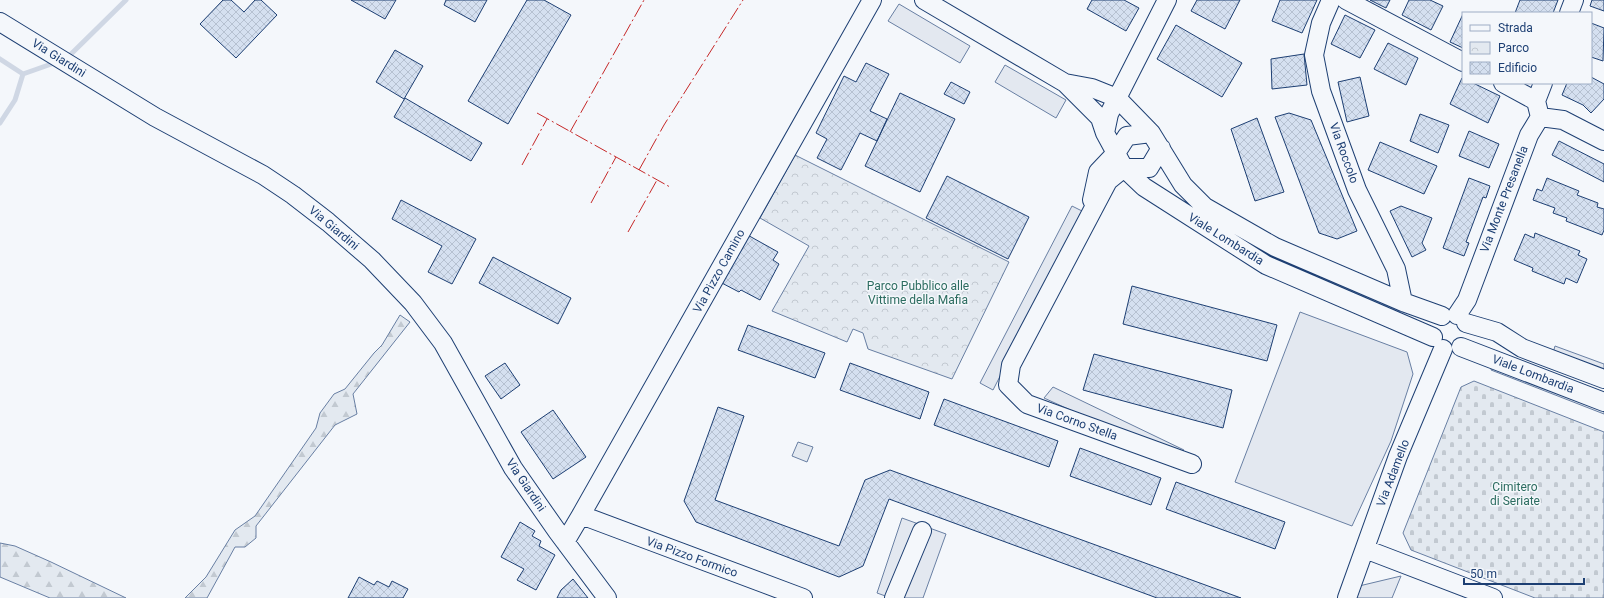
<svg xmlns="http://www.w3.org/2000/svg" width="1604" height="598" font-family="Roboto,sans-serif">
<defs>
<pattern id="forest-firs" width="22" height="20" patternUnits="userSpaceOnUse"><rect width="22" height="20" fill="#e3e9f0"/><path d="M5 1l3.5 6h-7zM16 11l3.5 6h-7z" fill="#c2c9d1"/></pattern>
<pattern id="cemetery-stones" width="16" height="16" patternUnits="userSpaceOnUse"><rect width="16" height="16" fill="#e3e9f0"/><path d="M2 7V4a2 2 0 0 1 4 0v3zM10 15v-3a2 2 0 0 1 4 0v3z" fill="#c2c9d1"/></pattern>
<pattern id="park-crowns" width="20" height="18" patternUnits="userSpaceOnUse"><rect width="20" height="18" fill="#e3e9f0"/><path d="M2 6a3 3 0 1 1 6 0M12 15a3 3 0 1 1 6 0" fill="none" stroke="#c2c9d1"/></pattern>
<pattern id="building-cross-hatch" width="8" height="8" patternUnits="userSpaceOnUse"><rect width="8" height="8" fill="#d5e0f0"/><path d="M0 0l8 8M0 8l8-8" fill="none" stroke="#b6c1d1"/></pattern>
</defs>
<rect width="100%" height="100%" fill="#f4f7fb"/>
<path fill="url(#forest-firs)" stroke="#687fa3" d="M400 315 410 322 353 394 357 414 335 425 256 526V538L245 547H235L207 598H185L206 577 235 530 255 516 316 428 320 413 334 394 345 389 374 353 382 345Z
M0 543 15 546 51 562 126 598H50L0 577Z"/>
<path fill="url(#cemetery-stones)" stroke="#687fa3" d="M1474 381 1604 432V598H1535L1411 550 1403 533 1461 387Z"/>
<path fill="url(#park-crowns)" stroke="#687fa3" d="M795 155 1009 262 952 379 868 349 863 333 853 329 847 342 772 311 809 246 760 218Z"/>
<path fill="#e3e9f0" stroke="#687fa3" d="M798 442 813 447 807 462 792 456Z"/>
<path fill="#e3e8f0" stroke="#687fa3" d="M899 4 970 46 960 63 888 21Z
M1005 65 1066 100 1056 118 995 82Z
M1072 206 1084 212 993 390 980 383Z
M1300 312 1407 352 1413 374 1391 441 1352 526 1235 482Z
M1555 346 1604 364V373L1553 353Z
M1493 362 1604 405V414L1491 370Z
M1053 387 1184 450 1176 458 1044 398Z
M902 518 946 534 923 598H891L877 593Z
M1401 576 1392 598H1355L1359 586Z"/>
<g fill="none" stroke-linecap="round" stroke-linejoin="round">
<path stroke="#cfd7e4" stroke-width="5" d="M0 59 23 74 57 62
M66 59 126 0
M0 123 15 100 23 74"/>
</g>
<path fill="url(#building-cross-hatch)" stroke="#1d3f73" d="M223 0H231L244 12 255 0H261L277 15 236 58 200 24Z
M351 0H396L385 19Z
M446 0H487L475 22 444 5Z
M527 0H544L571 15 508 124 468 101Z
M1092 0H1124L1139 8 1126 31 1087 9Z
M1197 0H1240L1225 29 1191 11Z
M1280 0H1317L1302 33 1272 21Z
M1370 0H1390L1386 8Z
M1409 0H1430L1443 6 1431 30 1402 15Z
M1520 0H1558L1553 13H1515Z
M1592 0H1604V11L1590 6Z
M1463 14V48L1450 42Z
M1345 15 1375 30 1360 58 1331 44Z
M1591 23 1604 28 1603 61 1591 57Z
M1176 25 1242 63 1222 97 1157 59Z
M1388 43 1418 58 1406 85 1374 69Z
M395 50 423 66 404 99 376 82Z
M1304 54 1307 85 1272 89 1271 59Z
M866 63 889 74 870 111 887 119 877 141 860 133 841 170 817 158 827 139 816 133 844 76 856 82Z
M1360 77 1369 116 1347 122 1338 82Z
M1591 77 1604 84V99L1591 113 1583 105 1562 95 1567 83H1591Z
M1462 78 1463 83H1473L1500 96 1488 123 1450 104Z
M951 82 970 92 964 104 944 94Z
M900 93 955 119 920 192 865 166Z
M405 98 482 143 471 161 394 117Z
M1289 113 1311 120 1357 231 1337 239 1319 233 1275 117Z
M1420 114 1449 125 1438 153 1410 141Z
M1257 118 1284 192 1255 201 1231 129Z
M1469 131 1499 144 1489 168 1459 156Z
M1559 141 1604 164V182L1552 155Z
M1380 142 1437 166 1424 194 1368 170Z
M947 176 1029 217 1008 259 926 218Z
M1469 178 1490 186 1486 198 1483 197 1466 242 1469 243 1464 256 1443 248Z
M1547 178 1579 191 1577 195 1598 203 1597 207 1604 209V230L1602 235 1566 221 1567 218 1553 213 1555 208 1533 200 1537 189 1542 191Z
M401 200 476 239 452 284 428 272 442 246 392 219Z
M1401 206 1432 218 1422 243 1426 250 1412 257 1390 211Z
M744 233 778 252 773 260 779 264 760 300 741 290 739 292 718 281Z
M1535 233 1580 251 1578 255 1587 259 1577 283 1566 278 1564 284 1532 271 1533 268 1514 260 1525 234 1534 238Z
M493 257 571 298 558 324 479 283Z
M1132 286 1277 325 1267 361 1123 324Z
M748 325 825 353 815 378 738 350Z
M1094 354 1232 390 1223 428 1083 390Z
M505 363 520 385 501 399 485 376Z
M850 363 929 392 920 419 840 390Z
M944 399 1058 441 1049 467 934 425Z
M718 407 744 416 715 500 839 546 865 480 890 470 1241 598H1157L889 499 863 566 839 577 696 522 684 501Z
M553 410 586 457 553 479 521 432Z
M1080 448 1161 478 1151 505 1070 476Z
M1176 482 1285 522 1275 549 1166 509Z
M520 522 535 531 532 536 541 541 539 546 555 555 536 590 517 580 524 569 501 557Z
M359 577 374 585 377 581 389 587 392 581 408 589 403 598H348Z
M573 579 588 598H557L561 590Z"/>
<g fill="none" stroke-linecap="round" stroke-linejoin="round">
<defs>
<path id="minor" d="M924 0 1065 83 1100 118 1105 133 1124 168 1144 187 1266 265 1433 337
M1331 0 1321 23 1314 55 1321 91 1357 190 1396 269 1403 302
M1346 0 1463 62
M1569 13 1574 0
M0 22 155 117 263 175 293 195 328 222 372 260 413 303 443 343 513 468 557 531 607 598
M1065 83 1092 88 1117 98 1151 133 1183 185 1205 207 1275 247 1403 302 1442 316
M1503 83 1536 101
M1540 117 1563 120 1604 141
M1105 133 1109 114 1167 0
M1161 148 1149 168H1124L1108 181 1011 365 1008 385 1027 404 1192 464
M1092 200 1098 172 1116 153 1127 136 1151 133
M1457 315 1467 300 1529 135 1540 117 1536 101 1543 83
M1466 323 1497 332 1522 348 1604 379
M1461 347 1604 402
M581 515 803 598
M565 542 581 515 872 0
M1365 549 1493 598
M894 598 922 531
M1347 598 1398 456 1443 349"/>
</defs>
<use href="#minor" stroke="#1d3f73" stroke-width="20"/>
<use href="#minor" stroke="#f4f7fb" stroke-width="18"/>
<path stroke="#c62828" stroke-width="1" stroke-dasharray="14 3 2 3" stroke-linecap="butt" d="M537 113 670 187
M570 132 644 0
M522 165 547 119
M639 170 664 125 743 0
M591 203 616 157
M628 232 657 180"/>
</g>
<g text-anchor="middle" stroke-width="3" stroke-linejoin="round" paint-order="stroke">
<g font-size="12" fill="#1d3f73" stroke="#f4f7fb">
<text transform="translate(59 58) rotate(32)" y="4">Via Giardini</text>
<text transform="translate(1344 153) rotate(70)" y="4">Via Roccolo</text>
<text transform="translate(1504 199) rotate(-69)" y="4">Via Monte Presanella</text>
<text transform="translate(334 228) rotate(40)" y="4">Via Giardini</text>
<text transform="translate(1226 239) rotate(32)" y="4">Viale Lombardia</text>
<text transform="translate(719 271) rotate(-61)" y="4">Via Pizzo Camino</text>
<text transform="translate(1533 374) rotate(21)" y="4">Viale Lombardia</text>
<text transform="translate(1077 422) rotate(20)" y="4">Via Corno Stella</text>
<text transform="translate(1393 473) rotate(-69)" y="4">Via Adamello</text>
<text transform="translate(526 485) rotate(56)" y="4">Via Giardini</text>
<text transform="translate(692 557) rotate(20)" y="4">Via Pizzo Formico</text>
</g>
<g font-size="12" fill="#2c6c60" stroke="#f4f7fb">
<text x="918" y="290">Parco Pubblico alle<tspan x="918" dy="14">Vittime della Mafia</tspan></text>
<text x="1515" y="491">Cimitero<tspan x="1515" dy="14">di Seriate</tspan></text>
</g>
</g>
<rect x="1462" y="12" width="130" height="72" fill="#f4f7fb" stroke="#9eadc5"/>
<rect x="1470" y="25" width="20" height="6" fill="#f4f7fb" stroke="#9eadc5"/>
<text x="1498" y="32" font-size="12" fill="#1d3f73">Strada</text>
<rect x="1470" y="42" width="20" height="12" fill="url(#park-crowns)" stroke="#9eadc5"/>
<text x="1498" y="52" font-size="12" fill="#1d3f73">Parco</text>
<rect x="1470" y="62" width="20" height="12" fill="url(#building-cross-hatch)" stroke="#9eadc5"/>
<text x="1498" y="72" font-size="12" fill="#1d3f73">Edificio</text>
<path d="M1464 578v6h120v-6" fill="none" stroke="#1d3f73" stroke-width="2"/>
<text x="1470" y="578" font-size="12" fill="#1d3f73" stroke="#f4f7fb" stroke-width="3" paint-order="stroke">50 m</text>
</svg>
